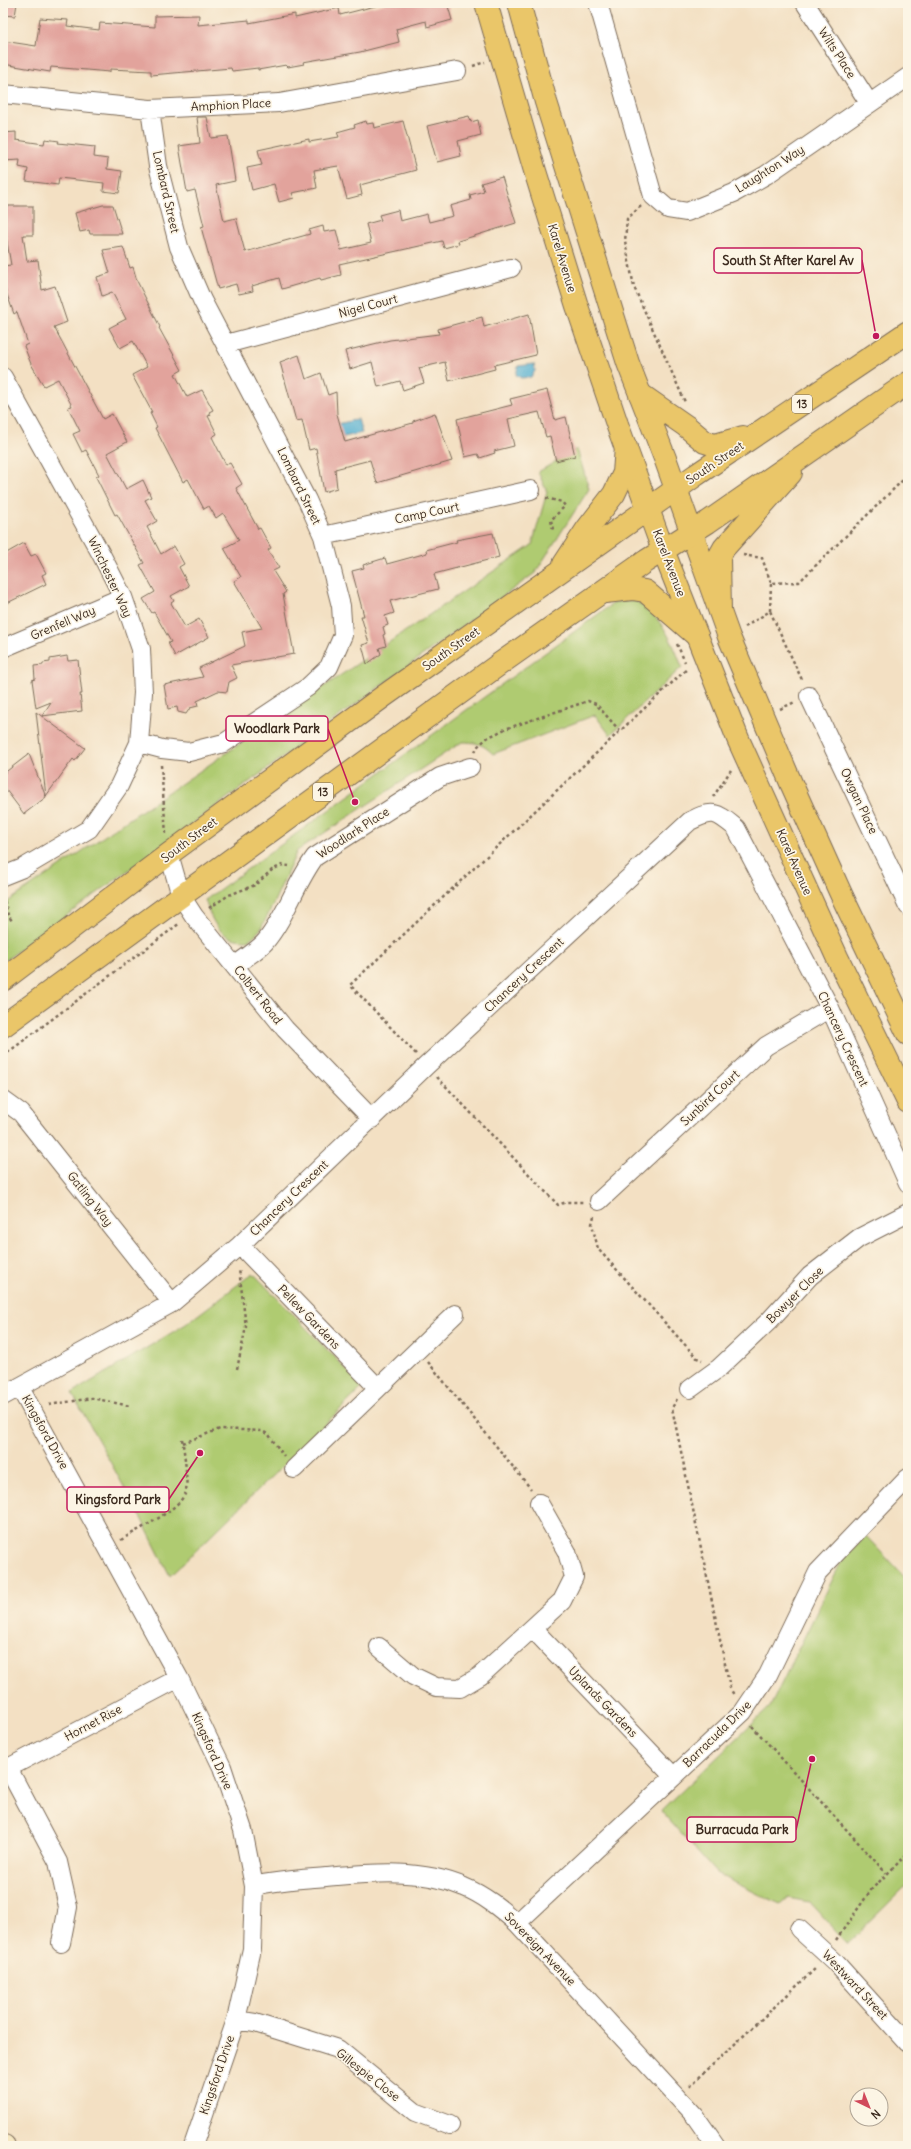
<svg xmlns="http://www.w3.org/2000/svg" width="911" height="2149" font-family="Delius,sans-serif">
<rect width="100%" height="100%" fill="#fcf5e5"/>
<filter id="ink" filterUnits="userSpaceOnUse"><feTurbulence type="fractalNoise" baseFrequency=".025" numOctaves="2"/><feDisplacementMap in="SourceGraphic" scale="8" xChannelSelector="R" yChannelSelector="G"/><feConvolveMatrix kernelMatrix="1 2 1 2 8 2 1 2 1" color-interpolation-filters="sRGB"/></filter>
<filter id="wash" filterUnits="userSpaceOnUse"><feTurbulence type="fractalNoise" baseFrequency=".012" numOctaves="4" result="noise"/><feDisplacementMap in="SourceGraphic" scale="16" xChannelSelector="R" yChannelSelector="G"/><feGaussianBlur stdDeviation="0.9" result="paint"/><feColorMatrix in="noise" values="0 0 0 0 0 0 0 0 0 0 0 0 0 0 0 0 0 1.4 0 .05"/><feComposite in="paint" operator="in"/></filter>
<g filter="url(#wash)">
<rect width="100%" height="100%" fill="#f3e0c3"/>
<path fill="#afcb71" stroke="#757a48" d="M577 449 589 489 535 573 3 962V905L532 545 547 492 538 472Z
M633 600C660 613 672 640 682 667L610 735 595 715 493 754C483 744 476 742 462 742L297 851 269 913 260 930 249 940C220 941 213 924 205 900L615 602Z
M253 1273 363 1387 170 1576 139 1514 72 1393 186 1324Z
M866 1536 908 1581V1884L847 1944 809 1902 788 1898 780 1905 716 1873 661 1811 770 1707 843 1558Z"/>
<path fill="#51aed0" stroke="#466c77" d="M534 364 535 371 531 377 521 378 516 375 518 366Z
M358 419 362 433 335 439 334 425Z"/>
<g id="blocks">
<path fill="#e2a39c" d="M3 3H17L15 16 3 15Z
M387 3H447L452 20 427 27 426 21 396 29 399 42 360 52 303 62 304 64 288 67 286 65 258 70V68L232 71 231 68 151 75V71L110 69V72L51 67 50 72 3 64V41L36 46 40 18 68 20 67 26 99 30 100 23 155 27V16L199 15 198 25 249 20V23L295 14V18L339 8 340 15Z
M469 116 471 122 478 120 481 135 458 141 461 156 437 162 427 126Z
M197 117H207L211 138 228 136 235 181 216 185 224 221 236 218 245 252 310 234 309 230 323 226 324 232 336 230 341 250 371 243 366 224 381 220 379 215 398 210 400 221 427 214 429 222 453 216 450 206 471 200 470 195 484 191 481 183 502 177 516 223 458 241 459 244 444 248 442 241 339 264 341 275 321 280 320 278 282 289 279 278 252 286 253 291 239 294 236 284 218 289 201 227 204 226 195 190 187 192 179 146 200 143Z
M366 121 367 124 373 123 374 128 403 121 416 170 360 185 362 195 347 199 338 166 314 170 317 188 292 193 294 198 279 202 274 184 252 190 247 168 262 165 258 150 309 139V142L339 137 337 132 355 127 354 125Z
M16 132V140L44 144 45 139 59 141 58 143 95 147 94 157 108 159 107 169 122 171 119 193 103 191 104 183 59 178 58 185 26 181 28 169 19 167 20 160 3 161V133Z
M103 205H113L122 234H90L89 230 80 232 75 213Z
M3 206H33V235H23L27 261 38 260 42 290 55 286 67 322 54 327 103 419 112 414 127 442 107 453 126 489 143 480 151 497 145 500 157 521 147 527 161 554 174 546 184 564 179 567 189 586 171 596 174 601 171 603 185 627 199 619 209 637 175 656 168 643 171 642 154 612 152 613 143 599 155 592 140 565 144 563 117 514 115 515 96 477 99 475 86 450 82 452 73 434 80 431 68 407 72 406 58 379 44 386 31 364 24 346 28 344 17 312 14 314 3 283V266L11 265 6 236H3Z
M123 247 130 268 133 267 137 281 160 327 159 328 182 370 175 374 187 397 202 390 213 410 209 412 211 415 208 416 217 434 212 437 226 465 230 463 242 484 236 488 258 529 260 528 271 548 268 550 279 568 273 571 286 592 283 594 294 654 231 665 237 678 229 682 227 692 218 691 197 701 198 706 190 708 186 714 178 712 177 707 168 709 164 685 203 677 199 668 245 646 242 632 262 628 234 581 241 577 224 548 239 540 223 513 216 518 209 506 204 509 188 479 183 482 155 428 157 427 150 413 152 412 132 375 147 367 133 341 120 348 109 328 126 319 112 292 102 296 97 277 110 273 103 250Z
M529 314 536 355 494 365 495 369 449 381 445 362 419 368 424 383 403 390 400 381 378 387 372 362 350 369 345 351 390 340 439 334 438 329 482 317 484 327Z
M299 355 306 379 321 373 328 395 336 392 337 414 345 442 413 423V421L435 413 452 461 377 483 370 460 335 469 337 488 324 492 316 448 309 450 302 420 296 421 280 362Z
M547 390 555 420 566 417 575 456 556 461 550 436 546 437 539 412 508 419 514 446 494 451 495 453 480 458 478 454 465 457 457 419 512 405 510 399Z
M493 533 499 557 434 574 438 589 390 601 394 613 385 616 388 625 383 627 385 634 383 635 386 646 379 648 381 654 367 664 362 645 369 643 361 616H364L352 571 364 568 363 565 385 558 387 564 427 553 426 550 457 542 456 540Z
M24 543 31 556 36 554 46 573 42 575 46 584 3 605V555Z
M67 656 68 661 78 660 82 694H80L82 711 42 716 51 702 36 708 32 680 35 679 34 666 43 665V663L50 662V659Z
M36 712 85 748 75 761 73 759 46 796Z
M29 754 46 797 24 814 3 786V774Z"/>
</g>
</g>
<g filter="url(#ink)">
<use href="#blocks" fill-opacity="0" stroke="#7b6a58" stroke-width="1"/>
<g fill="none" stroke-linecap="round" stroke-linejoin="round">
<defs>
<path id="street" d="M598 3 653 196 668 209 687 212 734 193 766 175 908 77
M805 3 869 103
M3 94 150 109 279 103 457 71
M226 344 511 268
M3 377 101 554 123 597 141 649 143 693 139 743 119 786 89 829 23 868 3 876
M323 536 531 490
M3 648 123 597
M809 696 908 906
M139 743 162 749 189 752 224 743 308 687 329 667 343 635 341 606 323 536 307 500 202 300 179 247 158 166 150 109
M169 854 181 896 194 916 285 1029 372 1119
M235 966C244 958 257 951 265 942 286 917 295 884 315 857L440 777 470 767
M3 1100 21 1113 172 1303
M599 1201 766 1046 830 1008
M240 1245 378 1388
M20 1388 179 1678 222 1767 243 1830 254 1886 252 1949 236 2020 193 2146
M690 1389 719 1368 769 1321 810 1276 859 1238 908 1213
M3 1396 172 1303 240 1245 426 1066 690 821C714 809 716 812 736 828L830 1008 908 1183
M294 1469 455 1314
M533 1629 673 1776
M379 1647 413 1676 436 1687 460 1688 480 1676 562 1601 574 1577 567 1552 539 1503
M254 1886C278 1880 302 1879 326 1877 372 1873 421 1868 464 1887 484 1895 501 1909 517 1923L695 2116 716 2146
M517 1923 743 1712 768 1675 818 1572 908 1478
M799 1929 835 1962 908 2043
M61 1943 68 1907 58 1862 8 1768 179 1678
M236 2020 255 2023 338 2049 415 2112 450 2125"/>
<path id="secondary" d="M3 2146H4"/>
<path id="primary" d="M486 3 535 171 577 306 617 424 663 550 738 739 837 957 908 1102
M519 3 546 102 628 363 666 461 729 637 791 783 841 894 908 1034"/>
<path id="highway" d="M640 394 686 426 705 442 715 445 743 437
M564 564 587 529 614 494 624 473 626 447
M605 592 632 589 645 591 697 636
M720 611 719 557 724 548 791 473
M3 980 169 854 384 696 696 475 908 332
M3 1026 501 663 646 561 708 522 908 383"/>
</defs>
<use href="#street" stroke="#7b6a58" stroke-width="20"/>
<use href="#secondary" stroke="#7b6a58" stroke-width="24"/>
<use href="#primary" stroke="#7b6a58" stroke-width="24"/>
<use href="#highway" stroke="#7b6a58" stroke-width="24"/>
<path stroke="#7b6a58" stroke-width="2.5" stroke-dasharray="3 3" stroke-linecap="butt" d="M473 66 485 62
M641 206 627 219 625 241 634 287 685 402
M546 498 562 502 565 506 551 520 553 530
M743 555 762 558 771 583 799 582 908 475
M770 611 771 583
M745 627 770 611 803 682
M677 644 685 662
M780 709 795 702
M475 752 477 747 487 738 505 729 588 701 596 704 620 731 688 668
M161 765 166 834
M713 797 731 770
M3 895 8 915 12 921
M209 908 229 895 255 885 272 870 282 865 289 866
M416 1054 350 985 620 731
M3 1056 180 923
M437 1077 558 1205 566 1202H584
M594 1216 592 1224 598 1249 697 1358 702 1360
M428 1362 531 1489
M237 1369 246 1327 239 1269
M677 1399 672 1408 730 1688 734 1695
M49 1405 92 1398 130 1406
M183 1443 220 1429 262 1431 269 1435 284 1456
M121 1540C138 1529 176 1512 185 1494 189 1486 184 1449 182 1439
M752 1726 886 1873
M836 1940 871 1890 908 1853
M690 2086 816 1968"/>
<use href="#street" stroke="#fff" stroke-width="18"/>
<use href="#secondary" stroke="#f7e8c3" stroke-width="22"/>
<use href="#primary" stroke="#eac669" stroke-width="22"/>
<use href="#highway" stroke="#eac669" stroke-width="22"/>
</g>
</g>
<g text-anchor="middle" stroke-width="3.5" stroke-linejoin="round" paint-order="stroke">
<g fill="#fcf5e5" stroke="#75675a" stroke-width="1">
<rect x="792" y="395" width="20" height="18" rx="3"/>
<rect x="313" y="783" width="20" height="18" rx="3"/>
</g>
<g font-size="11" font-weight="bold" fill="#3b2a1e">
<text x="802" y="408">13</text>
<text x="323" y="796">13</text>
</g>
<g font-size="12" fill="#3b2a1e" stroke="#fcf5e5">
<text transform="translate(837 53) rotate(57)" y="4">Wilts Place</text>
<text transform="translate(231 105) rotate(-3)" y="4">Amphion Place</text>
<text transform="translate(770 169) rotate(-32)" y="4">Laughton Way</text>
<text transform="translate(166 192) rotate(77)" y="4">Lombard Street</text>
<text transform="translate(562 258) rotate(73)" y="4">Karel Avenue</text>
<text transform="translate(368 306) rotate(-15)" y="4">Nigel Court</text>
<text transform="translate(715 463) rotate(-34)" y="4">South Street</text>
<text transform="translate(299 486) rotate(64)" y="4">Lombard Street</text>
<text transform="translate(427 513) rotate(-12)" y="4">Camp Court</text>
<text transform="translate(669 563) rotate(69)" y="4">Karel Avenue</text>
<text transform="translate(110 577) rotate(65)" y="4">Winchester Way</text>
<text transform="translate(63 623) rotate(-23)" y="4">Grenfell Way</text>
<text transform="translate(451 649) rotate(-35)" y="4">South Street</text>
<text transform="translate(859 801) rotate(65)" y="4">Owgan Place</text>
<text transform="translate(353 833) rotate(-33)" y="4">Woodlark Place</text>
<text transform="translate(189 840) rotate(-37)" y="4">South Street</text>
<text transform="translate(794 862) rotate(66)" y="4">Karel Avenue</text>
<text transform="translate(524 975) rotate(-43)" y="4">Chancery Crescent</text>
<text transform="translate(258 995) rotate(52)" y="4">Colbert Road</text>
<text transform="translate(843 1039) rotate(65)" y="4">Chancery Crescent</text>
<text transform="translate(710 1098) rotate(-43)" y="4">Sunbird Court</text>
<text transform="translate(289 1198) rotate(-44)" y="4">Chancery Crescent</text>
<text transform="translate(90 1199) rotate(52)" y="4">Gatling Way</text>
<text transform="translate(795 1295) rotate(-45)" y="4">Bowyer Close</text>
<text transform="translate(309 1317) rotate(46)" y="4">Pellew Gardens</text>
<text transform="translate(45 1432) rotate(61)" y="4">Kingsford Drive</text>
<text transform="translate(603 1702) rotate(46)" y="4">Uplands Gardens</text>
<text transform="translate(93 1723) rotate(-28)" y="4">Hornet Rise</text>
<text transform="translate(717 1734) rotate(-44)" y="4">Barracuda Drive</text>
<text transform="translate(212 1751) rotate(66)" y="4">Kingsford Drive</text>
<text transform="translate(540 1949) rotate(46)" y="4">Sovereign Avenue</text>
<text transform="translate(855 1985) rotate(47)" y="4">Westward Street</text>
<text transform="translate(217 2075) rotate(-71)" y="4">Kingsford Drive</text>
<text transform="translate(368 2075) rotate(38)" y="4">Gillespie Close</text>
</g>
</g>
<path fill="none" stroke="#c2185b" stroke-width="1.5" d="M876 336L862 260M355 802L328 729M200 1453L169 1499M812 1759L796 1830"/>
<g fill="#c2185b" stroke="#fcf5e5" stroke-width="1.5">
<circle cx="876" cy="336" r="4"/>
<circle cx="355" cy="802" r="4"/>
<circle cx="200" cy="1453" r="4"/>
<circle cx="812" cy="1759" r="4"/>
</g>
<g fill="#fcf5e5" stroke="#c2185b" stroke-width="1.5">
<rect x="714" y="248" width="148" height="25" rx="4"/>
<rect x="226" y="716" width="102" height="25" rx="4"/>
<rect x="67" y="1487" width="102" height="25" rx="4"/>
<rect x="687" y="1817" width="109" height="25" rx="4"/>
</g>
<g font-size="13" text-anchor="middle" font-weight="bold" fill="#3b2a1e">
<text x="788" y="265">South St After Karel Av</text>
<text x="277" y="733">Woodlark Park</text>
<text x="118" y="1504">Kingsford Park</text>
<text x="742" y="1834">Burracuda Park</text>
</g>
<rect width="911" height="2149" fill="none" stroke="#fcf5e5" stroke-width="16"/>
<g transform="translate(869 2107) rotate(137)"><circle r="19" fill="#fcf5e5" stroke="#afa495"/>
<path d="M0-3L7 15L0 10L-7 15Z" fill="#d1495b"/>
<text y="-6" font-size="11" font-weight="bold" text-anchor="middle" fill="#3b2a1e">N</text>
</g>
</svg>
